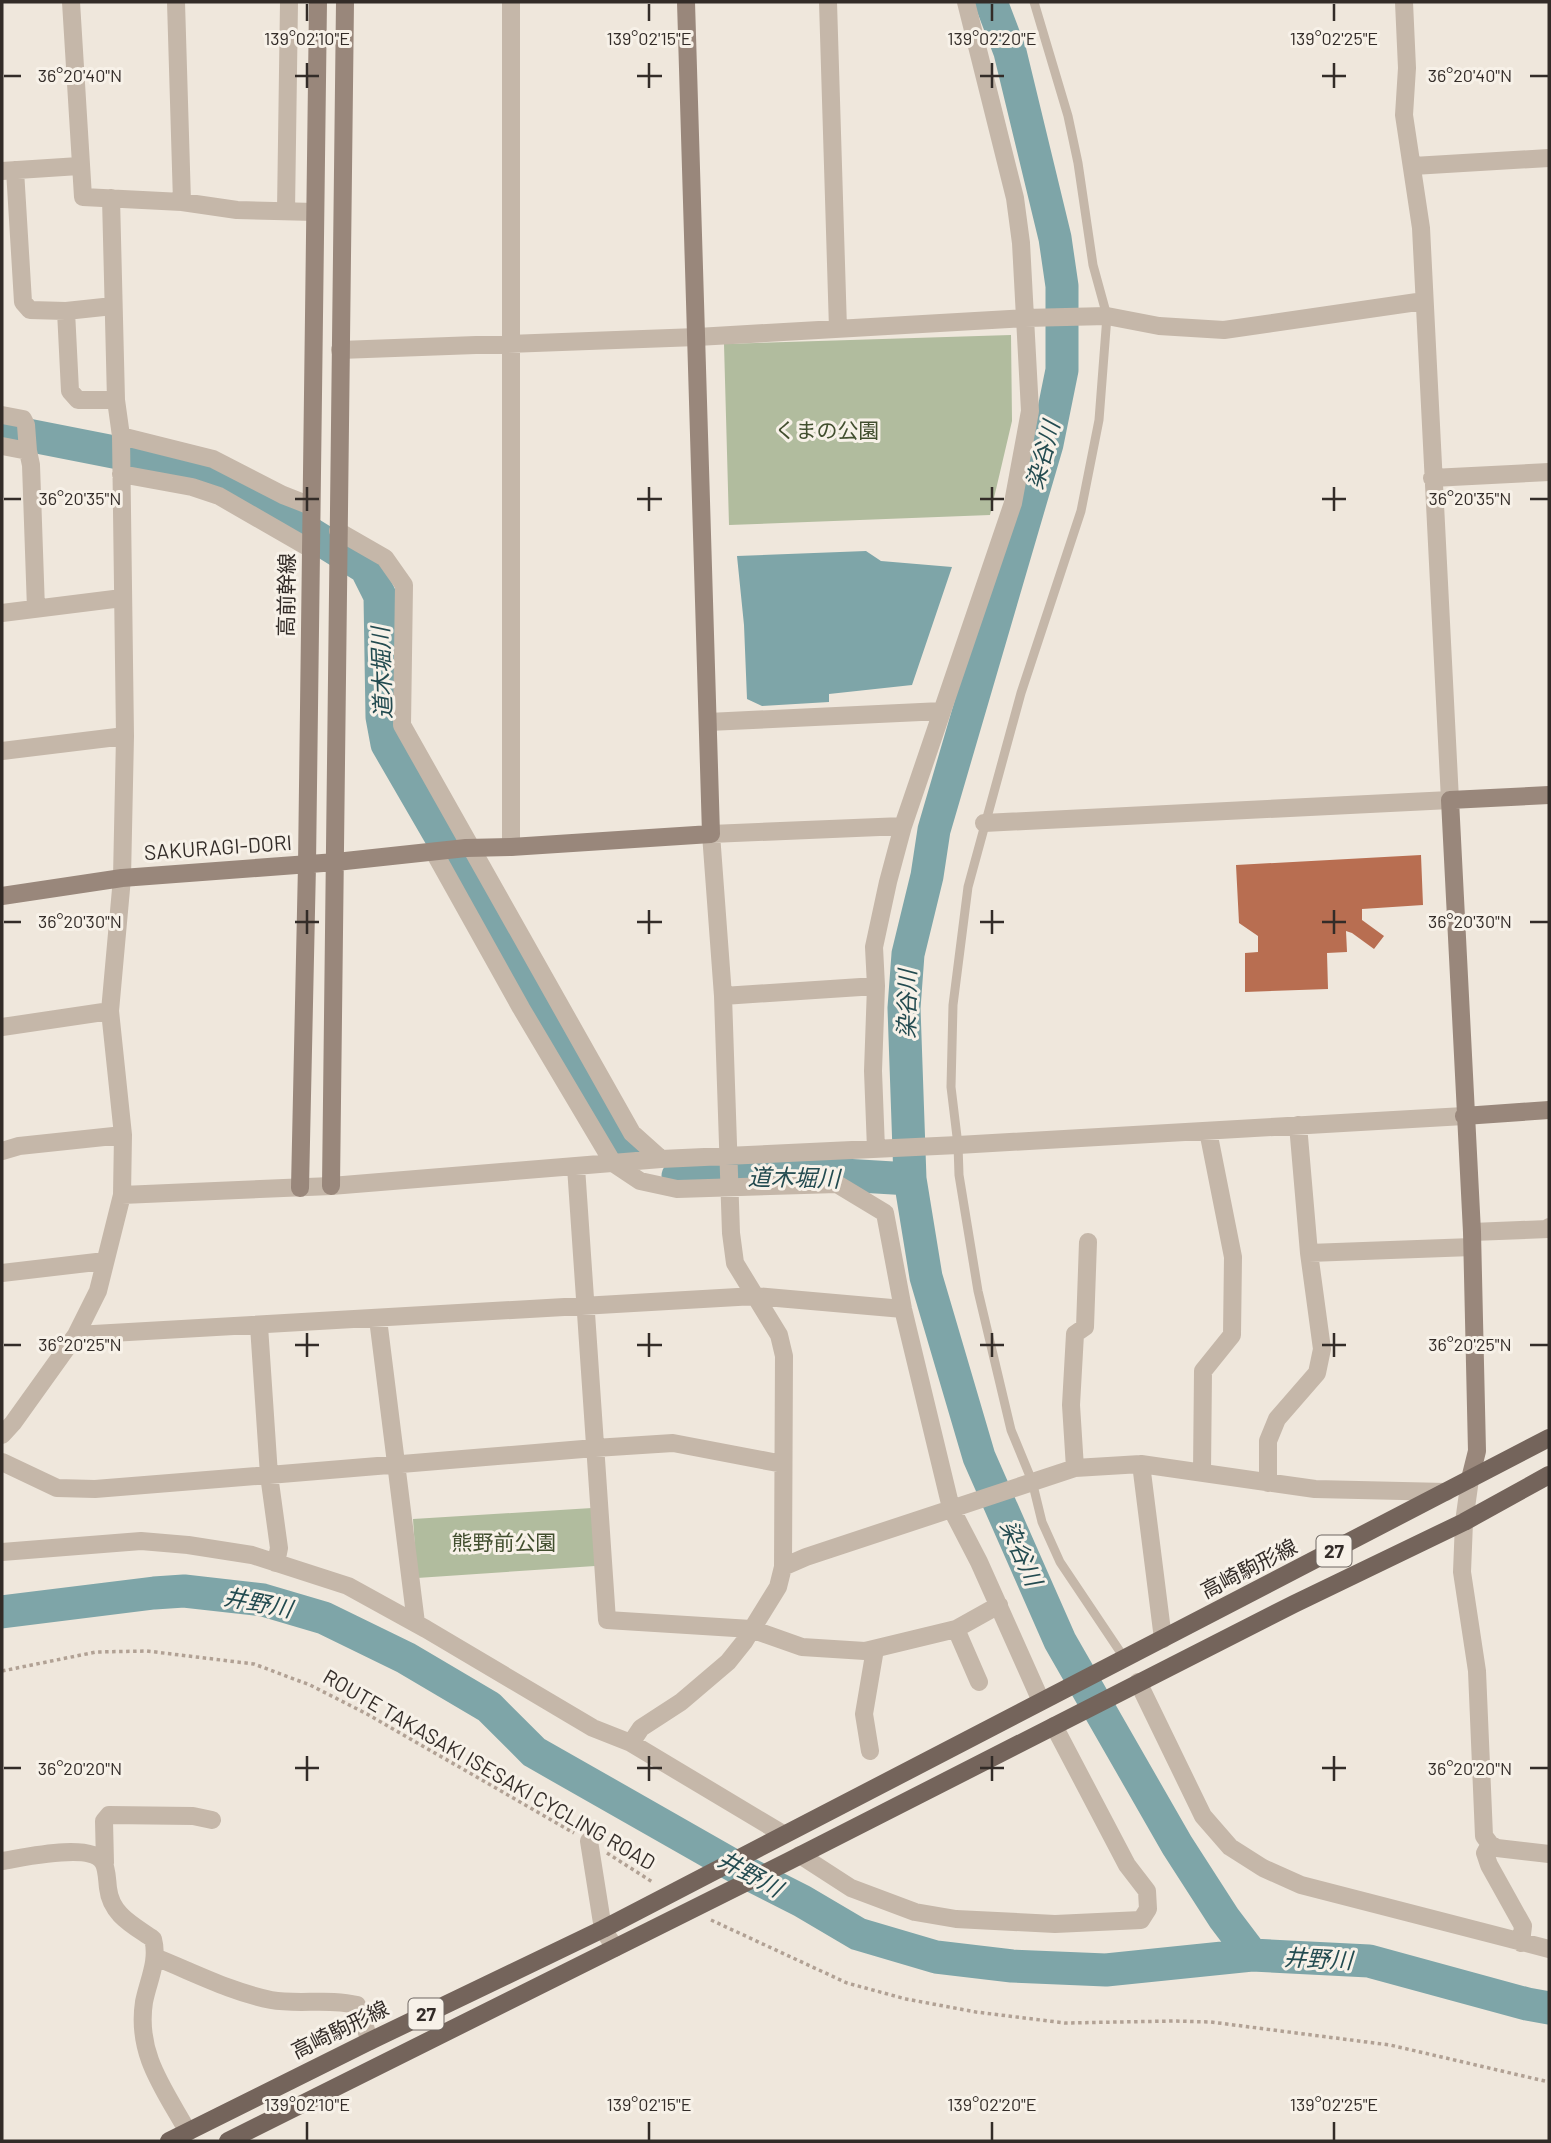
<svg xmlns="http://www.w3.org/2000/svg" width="1551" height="2143" font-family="Barlow,'Noto Sans JP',sans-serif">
<rect width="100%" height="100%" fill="#efe7dc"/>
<path fill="#b1bc9e" d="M1011 335 1012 421 990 515 729 525 724 344Z
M592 1508 595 1566 417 1578 413 1519Z"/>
<path fill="#7ea5a8" d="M866 551 881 561 952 567 912 685 829 694V702L762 706 747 699 744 625 737 556Z"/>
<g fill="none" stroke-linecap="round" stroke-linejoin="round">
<path stroke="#7ea5a8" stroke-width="33" d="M991 2 1010 52 1055 238 1062 286V370L1047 444 934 830 927 876 908 954 904 1008 910 1179 926 1277 979 1457 1060 1641 1177 1845 1224 1918 1252 1955
M2 430 185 466 226 481 366 568 380 596 382 717 387 744 619 1144 628 1152
M678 1176 843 1175 910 1179
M2 1612 154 1593 184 1591 263 1600 324 1618 406 1658 489 1707 534 1752 743 1871 802 1901 858 1934 936 1957 1012 1966 1106 1970 1252 1955 1369 1961 1527 2004 1549 2008"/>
</g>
<path fill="#b86e51" d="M1421 855 1423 905 1362 909V920L1384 936 1374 949 1352 933 1346 931 1347 952 1327 953 1328 989 1245 992V953L1258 952V936L1239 923 1236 865Z"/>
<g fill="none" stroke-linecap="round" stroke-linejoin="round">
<path stroke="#b1a194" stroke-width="3.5" stroke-dasharray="3.5 3.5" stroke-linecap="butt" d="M2 1671 96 1652 147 1651 254 1664 310 1685 367 1714 574 1833
M607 1853 654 1883
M711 1920 847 1983 906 1999 976 2012 1065 2023 1173 2021 1211 2022 1304 2034 1390 2045 1549 2082"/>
<path stroke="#c5b7a9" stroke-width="9" d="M1034 2 1068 116 1078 163 1093 265 1107 316 1099 420 1081 511 1021 693 968 887 953 1005 951 1087 958 1145 959 1175 978 1291 1011 1430 1032 1481 1042 1522 1060 1562 1125 1659"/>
<path stroke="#c5b7a9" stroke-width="18" d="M71 2 83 197 182 202 237 210 315 212
M176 2 182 202
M828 2 838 329
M1413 166 1549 158
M15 170 23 302 30 310 66 311 113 306
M2 171 79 166
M286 211 289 2
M66 311 70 391 78 400H116
M340 350 697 337 1025 318 1107 316 1159 326 1224 330 1424 301
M2 415 23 419 26 425 28 451
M121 436 213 459 283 495 311 506
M2 446 28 451 31 465 36 609
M121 474 192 487 219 496 311 549
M1432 478 1549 472
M338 531 385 558 404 585 402 725 632 1133 661 1159
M2 613 122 598
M708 722 942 711
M2 751 125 736
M984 823 1450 800 1421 228 1404 115 1407 68 1404 2
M511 847V2
M434 852 521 1008 613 1163 640 1181 677 1189 837 1184 885 1213 903 1309 951 1508 979 1562 1041 1701
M723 996 876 986
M2 1027 110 1011
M876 1149 873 1071 876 986 874 947 888 882 903 826 1013 503 1030 411 1021 243 1015 198 966 2
M2 1151 19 1146 123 1135
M576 1167 607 1620 751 1629 802 1647 865 1651 956 1629 999 1605
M122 1195 331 1186 661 1159 958 1145 1464 1116
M1472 1232 1548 1229 1549 1227
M1309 1253 1472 1247
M2 1273 105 1261
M378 1319 416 1623
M76 1335 755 1296 903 1309
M2 1435 13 1423 76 1335 98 1291 122 1195 123 1135 110 1011 122 878 125 736 121 436 116 400 111 198
M2 1462 57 1488 95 1489 269 1475 259 1326
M1141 1464 1163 1639
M1075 1468 1071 1405 1075 1334 1085 1327 1088 1242
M1202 1472 1203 1371 1232 1335 1233 1257 1208 1131
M1470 1479 1464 1522 1462 1572 1477 1671 1484 1836 1490 1844 1497 1848 1549 1854
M1268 1483V1441L1277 1419 1317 1373 1322 1349 1309 1253 1298 1125
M2 1552 141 1541 188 1545 252 1555 348 1586 426 1629 593 1728 631 1743 783 1834
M276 1563 279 1548 269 1475 595 1448 673 1443 783 1464
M783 1567 806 1557 1075 1468 1141 1464 1315 1489 1446 1492
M956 1629 979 1682
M1138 1682 1203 1816 1230 1847 1263 1868 1301 1885 1549 1949
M631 1743 641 1728 681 1702 728 1662 744 1642 778 1587 783 1567 784 1356 779 1335 735 1263 731 1233 723 996 711 834 903 826
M870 1751 864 1714 875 1649
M589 1841 603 1929 615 1948
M1490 1844 1485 1853 1489 1865 1523 1926 1521 1943
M800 1855 851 1888 915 1912 956 1919 1055 1924 1141 1920 1148 1909 1147 1891 1127 1865 1054 1726
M2 1861C22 1858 90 1842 103 1862 107 1868 107 1880 108 1888 111 1915 133 1925 153 1939 159 1961 148 1981 144 2002 136 2054 164 2089 188 2132
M105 1863 104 1821 109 1815 193 1816 212 1820
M155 1957C193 1972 231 1992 271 2000 299 2005 329 1998 357 2005L370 2041"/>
<path stroke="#99877b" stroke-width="18" d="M2 896 122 878 336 862 466 848 511 847 711 834 686 2
M1464 1116 1549 1110
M331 1186 345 2
M300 1188 307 865 318 2
M1470 1479 1477 1451 1472 1232 1450 800 1549 795"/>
<path stroke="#74645b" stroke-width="18" d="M169 2141 370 2041 603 1929 1549 1438
M228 2141 789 1861 1294 1604 1464 1522 1549 1475"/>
</g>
<path fill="none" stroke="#332c28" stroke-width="2.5" d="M307 4V21M649 4V21M992 4V21M1334 4V21M307 63V88M649 63V88M992 63V88M1334 63V88M4 76H21M295 76H319M637 76H662M980 76H1004M1322 76H1346M1530 76H1548M307 487V511M649 487V511M992 487V511M1334 487V511M4 499H21M295 499H319M637 499H662M980 499H1004M1322 499H1346M1530 499H1548M307 910V934M649 910V934M992 910V934M1334 910V934M4 922H21M295 922H319M637 922H662M980 922H1004M1322 922H1346M1530 922H1548M307 1333V1357M649 1333V1357M992 1333V1357M1334 1333V1357M4 1345H21M295 1345H319M637 1345H662M980 1345H1004M1322 1345H1346M1530 1345H1548M307 1756V1781M649 1756V1781M992 1756V1781M1334 1756V1781M4 1768H21M295 1768H319M637 1768H662M980 1768H1004M1322 1768H1346M1530 1768H1548M307 2122V2140M649 2122V2140M992 2122V2140M1334 2122V2140"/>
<g text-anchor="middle" stroke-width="6" stroke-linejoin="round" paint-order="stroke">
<g fill="#f7f1e8" stroke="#6e6762" stroke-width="2">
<rect x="1316.5" y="1535.5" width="35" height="31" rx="5"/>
<rect x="408.5" y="1998.5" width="35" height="31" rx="5"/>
</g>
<g font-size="19" font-weight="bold" fill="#332c28">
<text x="1334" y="1558">27</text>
<text x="426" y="2021">27</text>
</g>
<g font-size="21" fill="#424f2f" stroke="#f7f1e8">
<text x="827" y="438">くまの公園</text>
<text x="504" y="1550">熊野前公園</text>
</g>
<g font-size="21" fill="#332c28" stroke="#f7f1e8">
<text transform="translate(287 595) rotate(-89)" y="7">高前幹線</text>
<text transform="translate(218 848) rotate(-4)" y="7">SAKURAGI-DORI</text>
<text transform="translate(1249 1569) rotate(-27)" y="7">高崎駒形線</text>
<text transform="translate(489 1770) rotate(30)" y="7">ROUTE TAKASAKI ISESAKI CYCLING ROAD</text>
<text transform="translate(340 2030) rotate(-26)" y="7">高崎駒形線</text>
</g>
<g font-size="23" font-style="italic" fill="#234b50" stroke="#f7f1e8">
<text transform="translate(1043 455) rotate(-75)" y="8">染谷川</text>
<text transform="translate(382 673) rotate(-92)" y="8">道木堀川</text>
<text transform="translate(907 1004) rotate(-89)" y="8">染谷川</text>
<text transform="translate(794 1178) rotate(1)" y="8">道木堀川</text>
<text transform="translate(1021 1553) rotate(66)" y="8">染谷川</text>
<text transform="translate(258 1603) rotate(11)" y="8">井野川</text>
<text transform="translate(750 1874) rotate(29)" y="8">井野川</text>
<text transform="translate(1318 1959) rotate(3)" y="8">井野川</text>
</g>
</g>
<g font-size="18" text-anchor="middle" fill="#332c28" stroke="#f7f1e8" stroke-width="6" stroke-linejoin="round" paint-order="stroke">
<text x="307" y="45">139°02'10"E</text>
<text x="649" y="45">139°02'15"E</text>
<text x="992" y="45">139°02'20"E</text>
<text x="1334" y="45">139°02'25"E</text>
<text x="80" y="82">36°20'40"N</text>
<text x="1470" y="82">36°20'40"N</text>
<text x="80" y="505">36°20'35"N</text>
<text x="1470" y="505">36°20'35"N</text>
<text x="80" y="928">36°20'30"N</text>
<text x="1470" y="928">36°20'30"N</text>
<text x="80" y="1351">36°20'25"N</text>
<text x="1470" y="1351">36°20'25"N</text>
<text x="80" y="1775">36°20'20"N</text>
<text x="1470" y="1775">36°20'20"N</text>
<text x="307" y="2111">139°02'10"E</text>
<text x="649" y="2111">139°02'15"E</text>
<text x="992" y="2111">139°02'20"E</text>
<text x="1334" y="2111">139°02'25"E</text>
</g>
<rect width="1551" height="2143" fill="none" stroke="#332c28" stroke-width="7"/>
</svg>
